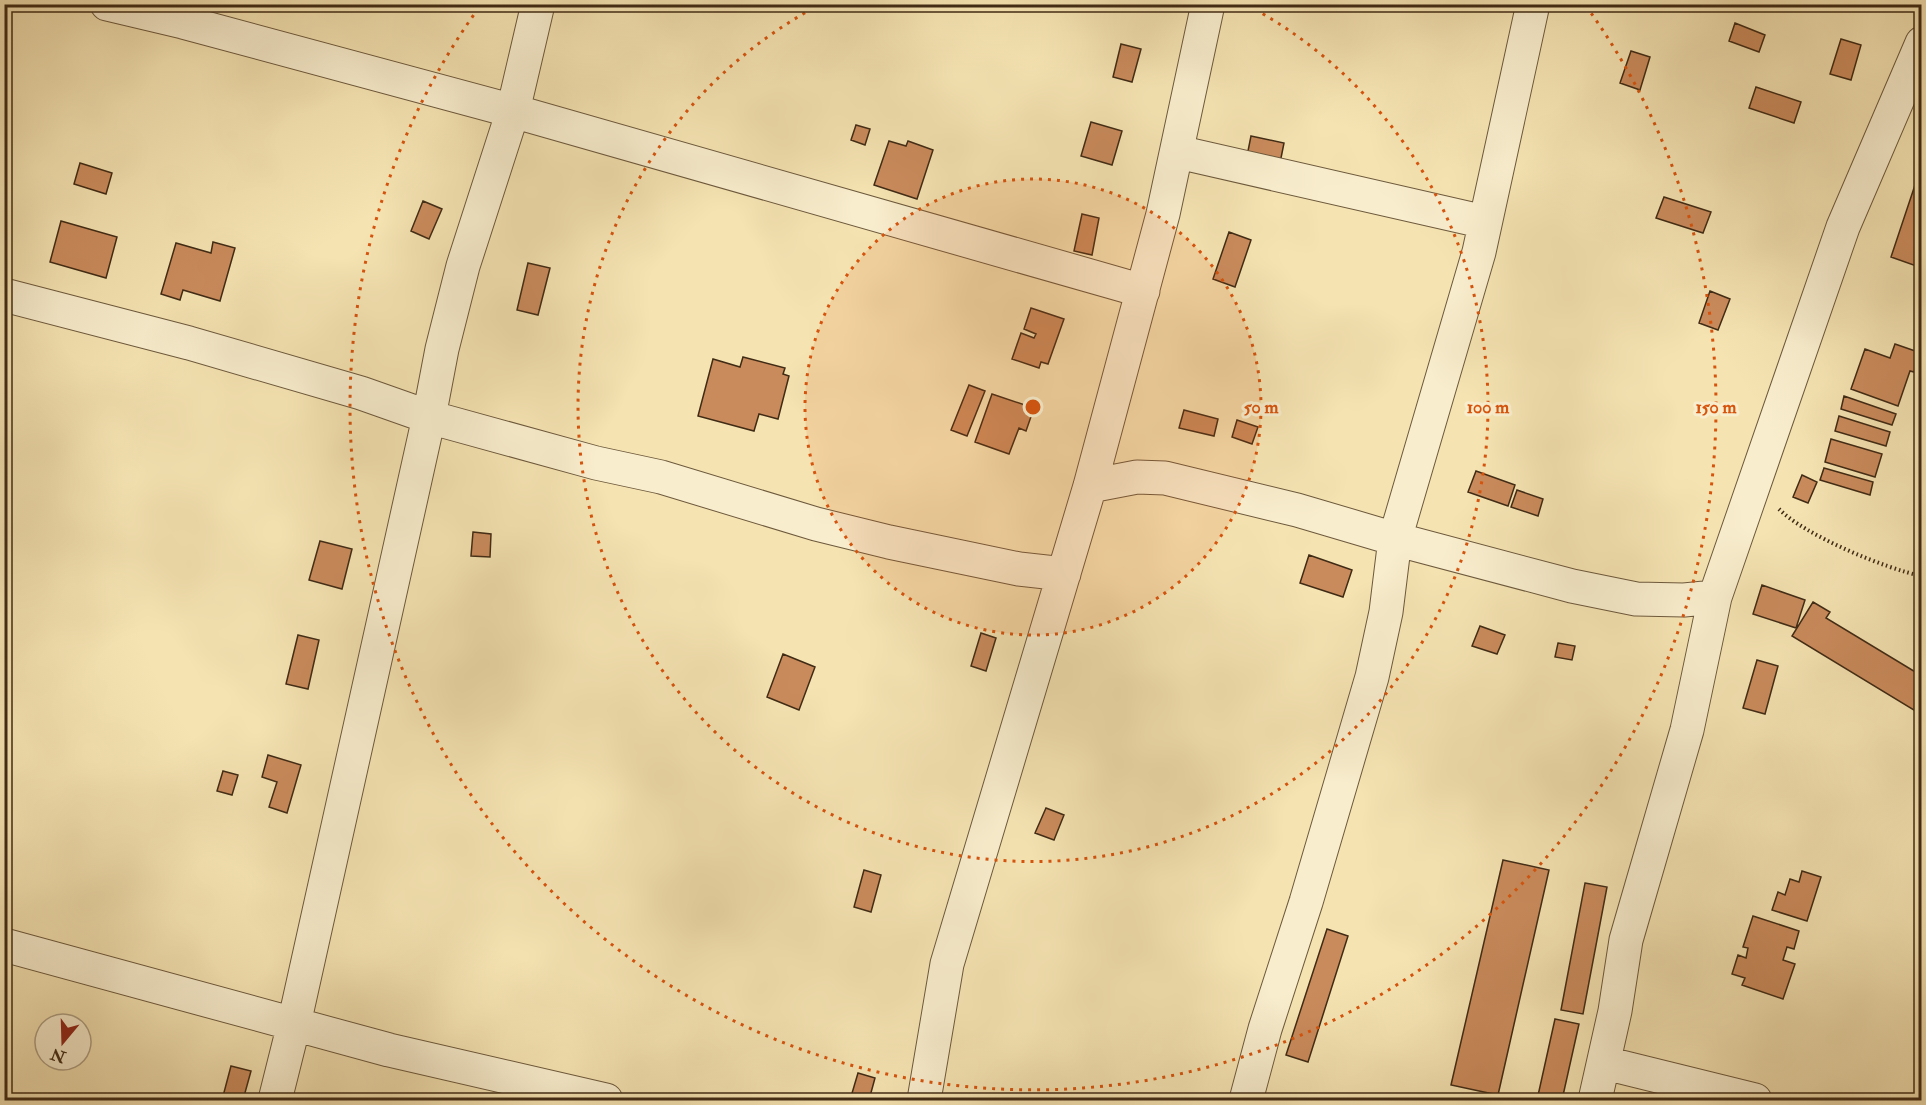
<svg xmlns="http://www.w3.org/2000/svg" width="1926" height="1105" font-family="'IM FELL Double Pica',serif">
<rect width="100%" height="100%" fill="#f5e3b2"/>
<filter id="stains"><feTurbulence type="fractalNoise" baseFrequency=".00333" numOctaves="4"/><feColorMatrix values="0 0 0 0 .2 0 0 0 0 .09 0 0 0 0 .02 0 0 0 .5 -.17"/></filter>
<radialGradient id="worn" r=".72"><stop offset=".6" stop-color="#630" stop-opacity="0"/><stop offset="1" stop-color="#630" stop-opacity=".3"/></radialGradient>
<path fill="#ca8b5c" stroke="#402b15" stroke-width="1.5" d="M1735 23 1765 35 1759 52 1729 41Z
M1841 39 1861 45 1851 80 1830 74Z
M1121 44 1141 49 1132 82 1113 77Z
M1631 51 1650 57 1640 90 1620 83Z
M1756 87 1801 102 1794 123 1749 108Z
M1091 122 1122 131 1112 165 1081 156Z
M856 125 870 129 865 145 851 140Z
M1251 136 1284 143 1280 163 1247 156Z
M889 141 906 146 908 141 933 150 917 199 874 185Z
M80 163 112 173 106 194 74 184Z
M1922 164V268L1891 257Z
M1664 197 1711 212 1703 233 1656 218Z
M423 201 442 209 429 239 411 231Z
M1082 214 1099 218 1092 255 1074 251Z
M61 221 117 237 106 278 50 262Z
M1229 232 1251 240 1235 287 1213 279Z
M213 242 235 248 220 301 183 290 180 300 161 294 176 243 211 253Z
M528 263 550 268 538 315 517 310Z
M1710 291 1730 299 1718 330 1699 323Z
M1031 308 1064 319 1048 364 1041 362 1039 368 1012 359 1021 333 1034 338 1036 334 1024 329Z
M1895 344 1921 353 1914 372 1910 371 1898 406 1851 389 1865 349 1890 358Z
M743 357 785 368 783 374 789 376 778 419 759 414 754 431 698 416 713 359 740 367Z
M969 385 985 391 967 436 951 430Z
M992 394 1034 408 1026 431 1019 428 1009 454 975 442Z
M1844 396 1896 414 1892 425 1841 409Z
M1184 410 1218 419 1214 436 1179 428Z
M1839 416 1890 432 1886 446 1835 431Z
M1237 420 1258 427 1252 444 1232 437Z
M1831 439 1882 454 1875 477 1825 462Z
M1824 468 1873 482 1870 495 1820 480Z
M1476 471 1515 485 1508 506 1468 492Z
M1802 475 1817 482 1808 503 1793 497Z
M1517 490 1543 499 1538 516 1511 507Z
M473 532 491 534 490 557 471 556Z
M320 541 352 549 342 589 309 580Z
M1309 555 1352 570 1343 597 1300 583Z
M1762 585 1805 600 1796 628 1753 614Z
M1813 602 1830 612 1826 618 1922 676V715L1792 636Z
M1480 626 1505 635 1497 654 1472 646Z
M981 633 996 638 986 671 971 666Z
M298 635 319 640 308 689 286 684Z
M1558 643 1575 646 1572 660 1555 657Z
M783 654 815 667 799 710 767 697Z
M1757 660 1778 666 1765 714 1743 708Z
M268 755 301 765 287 813 269 807 277 782 262 777Z
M223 771 238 775 232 795 217 791Z
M1046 808 1064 815 1054 840 1035 833Z
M1503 860 1549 870 1498 1095 1451 1085Z
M864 870 881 875 871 912 854 907Z
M1802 871 1821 877 1807 921 1772 910 1778 892 1785 895 1790 879 1799 882Z
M1585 883 1607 887 1583 1014 1561 1010Z
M1753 916 1799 931 1794 949 1787 947 1783 960 1795 964 1783 999 1742 985 1745 978 1732 974 1738 955 1746 958 1748 948 1743 947Z
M1327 929 1348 936 1308 1062 1286 1055Z
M1555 1019 1579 1024 1562 1100H1537Z
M231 1066 251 1071 243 1100H222Z
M858 1073 875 1078 869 1100H850Z"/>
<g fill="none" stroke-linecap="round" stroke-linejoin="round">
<defs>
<path id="minor" d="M107 4 183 22 513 111 1143 291
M1178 152 1485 222
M4 295 189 343 361 393 429 417 596 463 661 477 816 524 889 542 1019 569 1064 574
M1090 486 1137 477 1165 478 1297 510 1395 539 1572 586 1636 599 1684 600 1715 597
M4 945 389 1050 606 1100
M1605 1063 1755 1100
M275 1100 294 1024 429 417 442 349 463 266 513 111 538 4
M924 1100 947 964 1090 486 1163 214 1208 4
M1246 1100 1265 1029 1306 902 1372 677 1386 612 1395 539 1479 252 1533 4
M1595 1100 1615 1011 1626 940 1687 730 1715 597 1843 227 1922 43"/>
</defs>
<use href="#minor" stroke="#6d593c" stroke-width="35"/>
<path stroke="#402b15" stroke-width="4" stroke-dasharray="1.5 3" stroke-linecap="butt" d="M1779 509C1804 535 1886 569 1922 576"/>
<use href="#minor" stroke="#f8edcd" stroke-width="33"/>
</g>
<circle cx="1033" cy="407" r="228" fill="#d7540d" fill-opacity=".12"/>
<g fill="none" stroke="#d7540d" stroke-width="3" stroke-dasharray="3 6">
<circle cx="1033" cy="407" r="228"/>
<path d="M1247 5A455 455 0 1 1 819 5"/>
<path d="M1586 6A683 683 0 1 1 480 6"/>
</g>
<circle cx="1033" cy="407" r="9" fill="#d7540d" stroke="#f8edcd" stroke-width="3"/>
<g font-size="18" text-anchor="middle" font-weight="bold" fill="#d7540d" stroke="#f8edcd" stroke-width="6" stroke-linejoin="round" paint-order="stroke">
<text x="1261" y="413">50 m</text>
<text x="1488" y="413">100 m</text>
<text x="1716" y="413">150 m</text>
</g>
<rect width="1926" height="1105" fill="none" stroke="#f5e3b2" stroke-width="24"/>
<rect x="6" y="6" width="1914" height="1093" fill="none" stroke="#402b15" stroke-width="3"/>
<rect x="12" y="12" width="1902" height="1081" fill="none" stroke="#402b15" stroke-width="1.5"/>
<g transform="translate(63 1042) rotate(199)"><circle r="28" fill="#f8edcd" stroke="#ae9f83" stroke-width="1.5"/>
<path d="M0-4.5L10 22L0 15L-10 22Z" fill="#8f2418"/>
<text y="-9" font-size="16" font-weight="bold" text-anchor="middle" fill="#402b15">N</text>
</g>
<rect width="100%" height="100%" filter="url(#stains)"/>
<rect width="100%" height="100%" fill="url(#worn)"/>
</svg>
